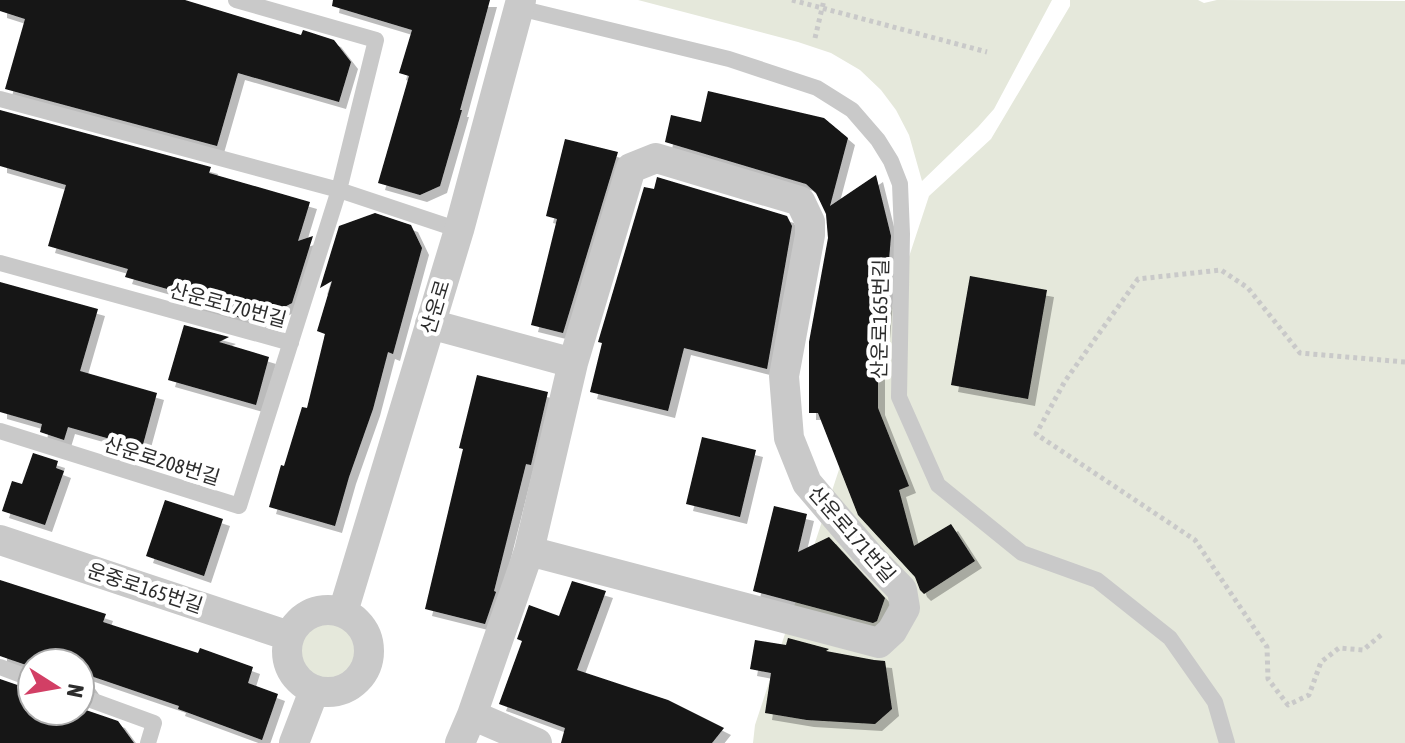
<svg xmlns="http://www.w3.org/2000/svg" width="1405" height="743" font-family="'Asap Condensed','Noto Sans KR',sans-serif">
<defs>
<filter id="shadow"><feDropShadow dx="7" dy="7" stdDeviation="0" flood-color="#0004"/></filter>
</defs>
<rect width="100%" height="100%" fill="#fff"/>
<path fill="#e5e8db" d="M638 0H1052L994 109 978 127 922 181 909 135 896 110 881 90 860 70 831 53 798 42Z
M1070 0H1198L1204 3 1217 0 1405 1V743H753L755 725 929 196 991 139 1070 6Z
M301 651a27 27 0 1 1 54 0a27 27 0 1 1-54 0Z"/>
<path fill="#131313" filter="url(#shadow)" d="M0 0H185L301 35 303 30 334 40 351 62 339 102 238 73 217 146 5 89 25 19 0 11Z
M333 0H490L460 110H462L440 186 420 195 378 183 409 76 399 73 412 30 332 6Z
M708 91 824 118 848 138 830 206 876 175 891 236 883 332H878V408L909 486 899 490 914 546 951 524 975 561 924 594 920 590 915 577 858 515 818 413H809V342L828 238 826 214 816 193 806 184 665 142 671 115 701 122Z
M0 110 211 167 209 173 310 202 298 241 313 236 292 303 256 322 190 304 192 296 125 277 128 269 48 246 66 185 0 166Z
M565 139 618 152 563 333 531 325 557 219 546 216Z
M657 177 787 216 792 226 767 369 684 348 668 411 590 392 602 343 598 342 644 187 654 189Z
M375 213 411 225 422 248 393 354 388 352 373 409 349 477 335 526 269 507 281 465 284 466 302 407 307 408 325 334 317 331 332 281 320 288 339 226Z
M970 276 1047 290 1028 399 951 385Z
M0 282 98 309 80 371 157 393 142 448 68 427 64 440 40 432 42 424 0 412Z
M184 325 229 337 219 342 269 357 256 405 168 380Z
M477 375 548 392 531 465 526 464 494 591 496 592 485 624 425 609 463 449 459 448Z
M702 437 756 450 740 517 686 504Z
M33 453 58 461 56 468 64 471 45 525 2 511 12 481 22 484Z
M165 500 223 519 204 576 146 556Z
M774 506 807 514 798 552 829 537 885 598 877 621 873 623 753 591Z
M0 580 106 614 103 622 198 653 200 648 253 667 248 683 278 694 262 740 178 709 179 706 82 673 93 689 80 685V663H32V667L0 656Z
M572 581 606 591 577 670 668 700 724 728 712 743H561L565 728 499 704 522 641 517 639 529 605 559 616Z
M788 638 829 649 826 651 874 660 885 661 892 709 875 724 807 720 765 713 771 673 750 669 755 640 786 645Z
M0 679 32 690 25 711H80V708L118 721 134 743H0Z"/>
<g fill="none" stroke-linecap="round" stroke-linejoin="round">
<path stroke="#c9c9c9" stroke-width="5" stroke-dasharray="4 4" stroke-linecap="butt" d="M792 0 987 52
M815 38 824 0
M1381 635 1363 650 1339 648 1321 662 1309 695 1288 705 1268 679 1267 647 1195 540 1036 434 1065 381 1138 279 1221 270 1248 288 1300 353 1405 362"/>
<path stroke="#c9c9c9" stroke-width="16" d="M236 0 376 40 339 190 459 230
M519 8 729 59 817 88 852 110 878 140 891 161 900 184 902 234 899 397 938 485 1022 553 1097 580 1170 638 1215 702 1227 743
M0 99 339 190 239 506 0 431
M0 263 291 343
M0 667 32 679
M80 696 154 723 148 743"/>
<path stroke="#c9c9c9" stroke-width="30" d="M430 324 573 363 631 168 656 158 800 201 810 222V235L784 376 789 438 807 483 870 557 902 590 905 608 892 631 879 643 529 551 573 363
M0 540 289 636
M287 651a41 41 0 1 1 82 0a41 41 0 1 1-82 0Z
M343 612 459 230 521 0
M472 715 529 551
M294 743 314 691
M460 743 472 715 537 743"/>
</g>
<g text-anchor="middle" stroke-width="8" stroke-linejoin="round" paint-order="stroke">
<g font-size="20" fill="#2c2c2c" stroke="#fff">
<text transform="translate(228 305) rotate(15)" y="7">산운로170번길</text>
<text transform="translate(435 307) rotate(-73)" y="7">산운로</text>
<text transform="translate(880 319) rotate(-89)" y="7">산운로165번길</text>
<text transform="translate(162 461) rotate(17)" y="7">산운로208번길</text>
<text transform="translate(852 534) rotate(49)" y="7">산운로171번길</text>
<text transform="translate(145 588) rotate(18)" y="7">운중로165번길</text>
</g>
</g>
<g transform="translate(56 687) rotate(101)"><circle r="38" fill="#ffffff" stroke="#ababab" stroke-width="2"/>
<path d="M0-6L14 30L0 20L-14 30Z" fill="#d23f65"/>
<text y="-12" font-size="22" font-weight="bold" text-anchor="middle" fill="#2c2c2c">N</text>
</g>
</svg>
